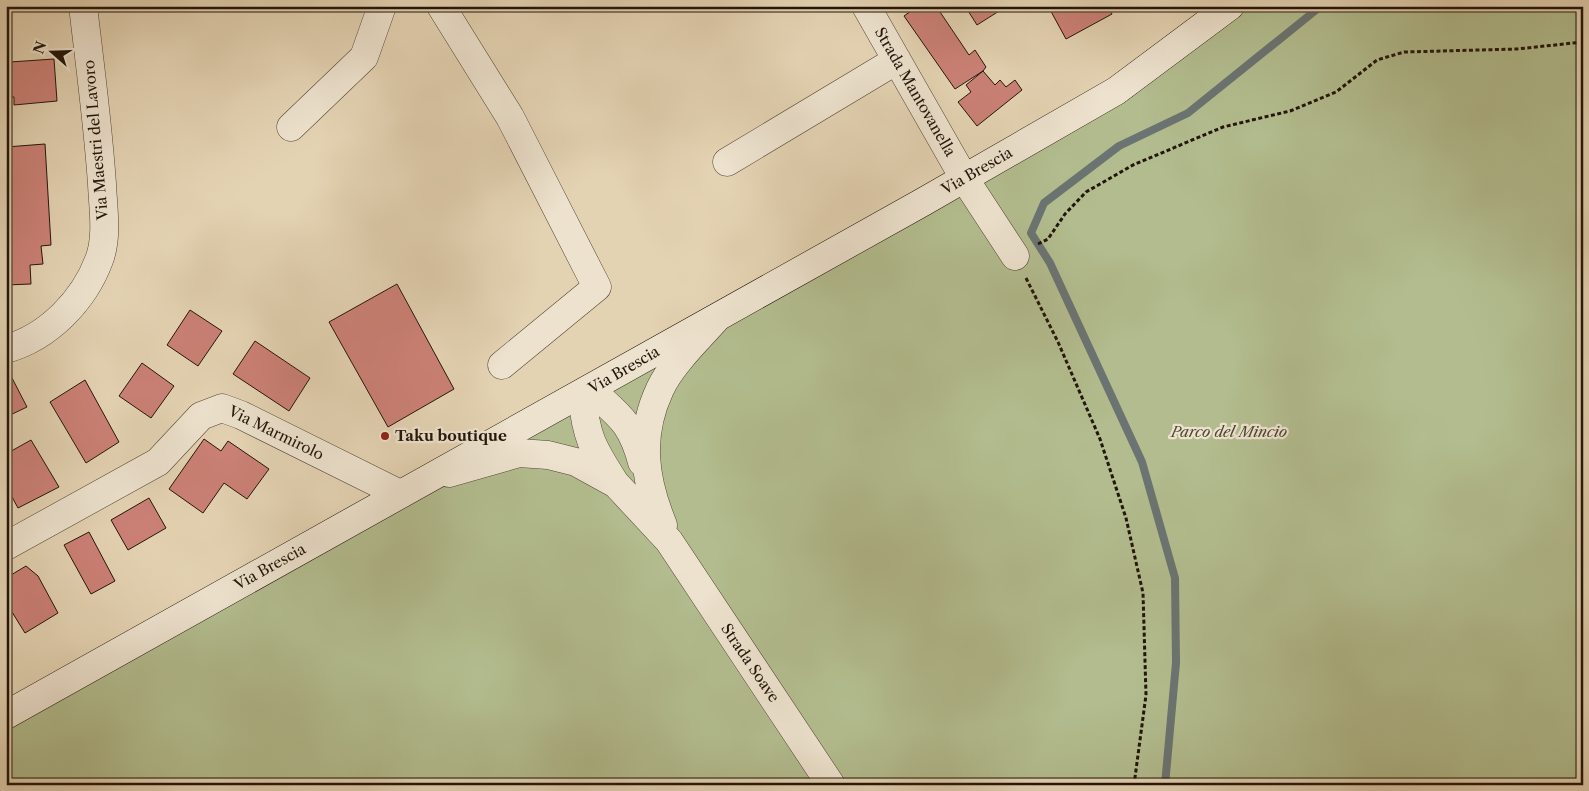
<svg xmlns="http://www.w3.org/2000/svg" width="1589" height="791" font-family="'Libre Caslon Text',serif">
<rect width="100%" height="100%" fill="#e4d3b3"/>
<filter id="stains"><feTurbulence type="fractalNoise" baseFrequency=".004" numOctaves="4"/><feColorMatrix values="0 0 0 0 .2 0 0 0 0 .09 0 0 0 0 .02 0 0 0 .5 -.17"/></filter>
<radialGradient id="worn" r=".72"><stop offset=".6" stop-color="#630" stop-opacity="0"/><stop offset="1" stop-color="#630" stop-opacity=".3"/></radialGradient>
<path fill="#b2bc8e" stroke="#6a684c" d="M1217 6H1583V785H6V716L1059 123Z"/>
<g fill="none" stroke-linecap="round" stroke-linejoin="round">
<path stroke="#6b7472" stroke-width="8" d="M1165 785 1176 663 1175 578 1142 462 1050 263 1031 233 1044 203 1119 146 1188 113 1321 6"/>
</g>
<path fill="#cc8177" stroke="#22150a" d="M918 6H936L969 55 975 50 986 67 983 71 955 89 904 16Z
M965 6H1007L977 25Z
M1048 6H1108L1112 14 1066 39Z
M6 15 10 62 54 59 57 101 14 105V97H6Z
M983 71 995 85 1000 80 1006 87 1015 80 1022 90 977 126 958 102 971 92 966 85Z
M45 144 51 245 41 246 43 264 30 265 31 284 6 285V147Z
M397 284 454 389 388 427 329 322Z
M190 310 222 331 198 366 167 345Z
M255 341 310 378 289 411 233 374Z
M142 363 174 386 151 418 119 396Z
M12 378 27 407 6 417V381Z
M85 380 119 442 86 463 50 402Z
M204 439 221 451 228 441 269 469 247 499 224 483 203 513 169 489Z
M31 440 59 487 18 508 6 486V454Z
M149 498 166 528 128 550 111 520Z
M89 532 115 581 91 594 64 545Z
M26 566 38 576 58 613 25 633 12 612 6 615V578Z"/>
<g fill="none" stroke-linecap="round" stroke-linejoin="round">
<defs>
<path id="minor" d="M441 6 510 117 597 287 502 365
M866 6 964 178 1015 256
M291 127 364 57 382 6
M727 162 897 60
M6 349C49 337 84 300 99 260 108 237 103 208 102 184 98 125 90 66 83 6
M590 389C619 416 631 421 642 462
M582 395C586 437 592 447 615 483
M449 473 519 453 548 455 576 462 616 484 669 541 831 785
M663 525C644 479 638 436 660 389 671 365 697 340 715 320
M6 546 158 462 201 416 222 408 241 415 400 494"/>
<path id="secondary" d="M6 715 923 202 1116 91 1230 6"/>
</defs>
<use href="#minor" stroke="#524434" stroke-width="29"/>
<use href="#secondary" stroke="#22150a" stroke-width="29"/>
<path stroke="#22150a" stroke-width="3" stroke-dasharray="4 2.5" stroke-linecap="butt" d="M1038 244 1048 239 1065 214 1086 192 1133 165 1223 127 1290 111 1336 92 1377 60 1404 52 1517 49 1583 42
M1026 278 1058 342 1100 439 1126 518 1143 593 1146 695 1134 785"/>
<use href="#minor" stroke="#ede2ce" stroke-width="28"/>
<use href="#secondary" stroke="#ede2ce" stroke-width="28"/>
</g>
<circle fill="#8f2418" stroke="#ede2ce" stroke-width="2" cx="385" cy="436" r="5"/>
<g text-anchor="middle" stroke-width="4.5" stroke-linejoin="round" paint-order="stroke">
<g font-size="15" fill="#22150a" stroke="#ede2ce">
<text transform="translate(915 92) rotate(60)" y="5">Strada Mantovanella</text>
<text transform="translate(96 140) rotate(-95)" y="5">Via Maestri del Lavoro</text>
<text transform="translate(977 171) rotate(-30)" y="5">Via Brescia</text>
<text transform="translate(624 370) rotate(-30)" y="5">Via Brescia</text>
<text transform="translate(276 433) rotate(26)" y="5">Via Marmirolo</text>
<text transform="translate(270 567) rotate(-29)" y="5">Via Brescia</text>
<text transform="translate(750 663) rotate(56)" y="5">Strada Soave</text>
</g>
<g font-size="15" font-style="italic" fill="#4d4732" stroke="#ede2ce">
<text x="1229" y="437">Parco del Mincio</text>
</g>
<g font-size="15" font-weight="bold" fill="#22150a" stroke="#ede2ce" text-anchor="start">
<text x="395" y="441">Taku boutique</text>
</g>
</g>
<rect width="1589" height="791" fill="none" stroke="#e4d3b3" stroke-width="25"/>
<rect x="8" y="8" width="1574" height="776" fill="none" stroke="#22150a" stroke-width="2.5"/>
<rect x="12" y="12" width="1564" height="766" fill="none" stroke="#22150a"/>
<g transform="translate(52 52) rotate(290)" stroke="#ede2ce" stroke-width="4" paint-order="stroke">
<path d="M0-4L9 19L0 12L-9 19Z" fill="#22150a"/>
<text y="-8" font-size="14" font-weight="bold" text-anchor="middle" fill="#22150a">N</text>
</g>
<rect width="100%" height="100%" filter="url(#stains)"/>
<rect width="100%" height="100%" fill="url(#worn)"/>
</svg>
